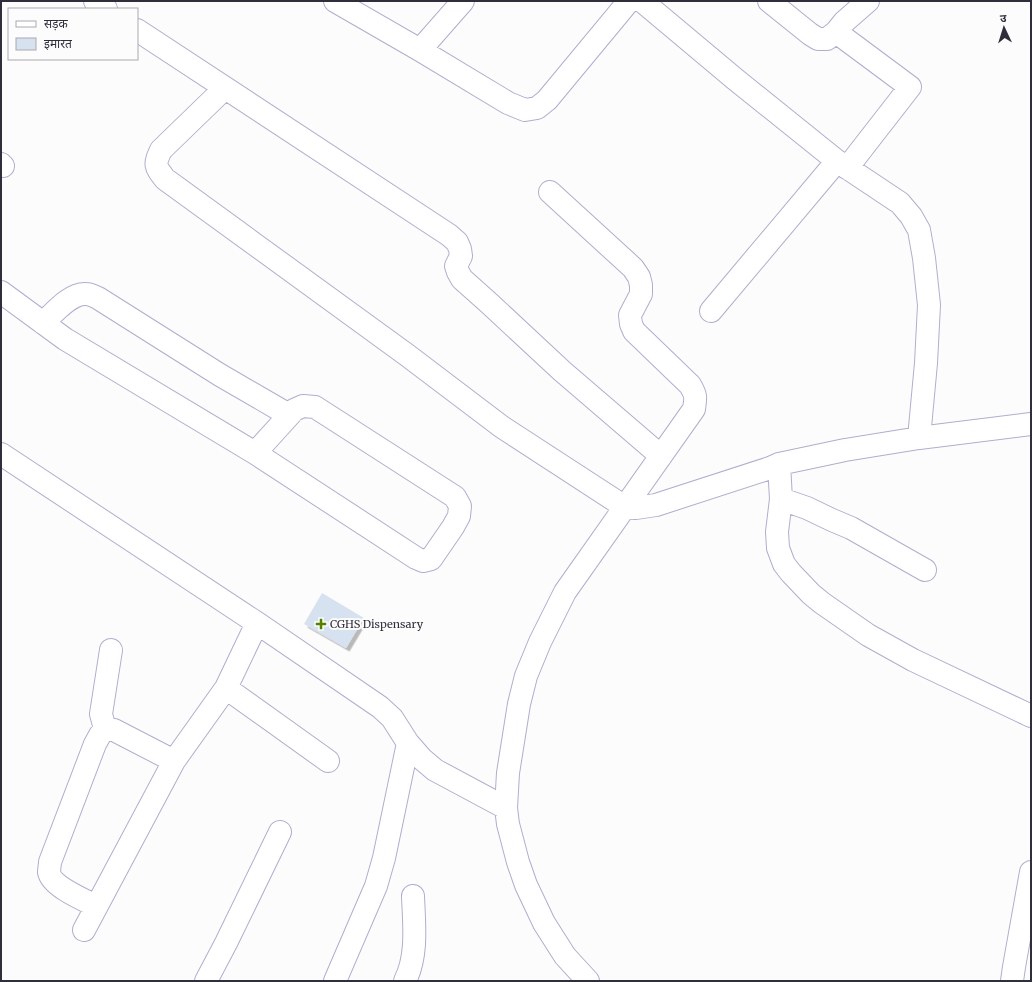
<svg xmlns="http://www.w3.org/2000/svg" width="1032" height="982" font-family="Merriweather,'Noto Sans Devanagari',serif">
<defs>
<filter id="shadow"><feDropShadow dx="3.5" dy="3.5" stdDeviation="0" flood-color="#0004"/></filter>
</defs>
<rect width="100%" height="100%" fill="#fcfcfc"/>
<path fill="#d7e2f0" filter="url(#shadow)" d="M322 593 364 618 346 648 304 624Z"/>
<g fill="none" stroke-linecap="round" stroke-linejoin="round">
<defs>
<path id="minor" d="M95 1 106 9
M335 1 420 50 508 103 525 110 537 108 547 100 629 1
M642 1 735 79 837 161 900 203 911 216 919 230 924 258 929 305 926 363 919 438
M769 1 810 34 818 39H827L836 32 844 22 868 1
M137 30 449 235 457 242 460 249 461 256 456 266 458 272 462 279 490 304 562 371 661 456
M836 32 910 87 847 168
M420 50 463 1
M225 88 161 150C154 165 155 166 165 179L407 355 502 427 625 507 636 508 656 505 770 468 779 464 845 450 919 438 1031 424
M1 164 3 166
M550 192 633 268 639 277 641 285V294L630 315 631 324 634 331 690 385C696 395 696 397 694 409L565 592 540 642 526 676 519 704 508 773 506 808 508 824 518 862 526 885 544 923 565 956 588 981
M1 292 65 339 255 453 416 558 423 561 431 559 453 527 459 516 460 506 455 497 315 407 303 406 294 410 255 453
M711 311 837 161
M43 323C54 313 70 293 86 294 90 294 94 296 98 298L220 375 289 415
M1 454 257 623 380 707 392 718 408 743 422 759 435 770 506 808
M779 464 781 499 777 532 778 548 784 564 791 573 811 594 822 603 868 635 913 660 1031 716
M781 499 807 508 832 520 851 528 925 570
M226 688 328 761
M105 729 101 714 111 650
M96 906C84 900 51 886 49 872 49 869 50 865 50 862L95 744 100 735 105 729 114 730 174 761
M84 930 174 761 226 688 257 623
M206 981 226 943 280 832
M335 981 376 886 384 858 408 743
M405 981C418 955 414 924 413 896
M1012 981 1014 967 1031 872"/>
</defs>
<use href="#minor" stroke="#b0aecd" stroke-width="24"/>
<use href="#minor" stroke="#fff" stroke-width="22"/>
</g>
<path fill="#578000" stroke="#fcfcfc" stroke-width="1.5" d="M319 618h4v4h4v4h-4v4h-4v-4h-4v-4h4z"/>
<g text-anchor="middle" stroke-width="4" stroke-linejoin="round" paint-order="stroke">
<g font-size="11" fill="#2f2e3b" stroke="#fcfcfc" text-anchor="start">
<text x="330" y="628">CGHS Dispensary</text>
</g>
</g>
<rect width="1032" height="982" fill="none" stroke="#2f2e3b" stroke-width="4"/>
<rect x="8" y="8" width="130" height="52" fill="#fcfcfc" stroke="#aaaaaf"/>
<rect x="16" y="21" width="20" height="6" fill="#ffffff" stroke="#aaaaaf"/>
<text x="44" y="28" font-size="12" fill="#2f2e3b">सड़क</text>
<rect x="16" y="38" width="20" height="12" fill="#d7e2f0" stroke="#aaaaaf"/>
<text x="44" y="48" font-size="12" fill="#2f2e3b">इमारत</text>
<g transform="translate(1004 28) rotate(356)" stroke="#fcfcfc" stroke-width="3" paint-order="stroke">
<path d="M0-3L7 15L0 10L-7 15Z" fill="#2f2e3b"/>
<text y="-6" font-size="11" font-weight="bold" text-anchor="middle" fill="#2f2e3b">उ</text>
</g>
</svg>
